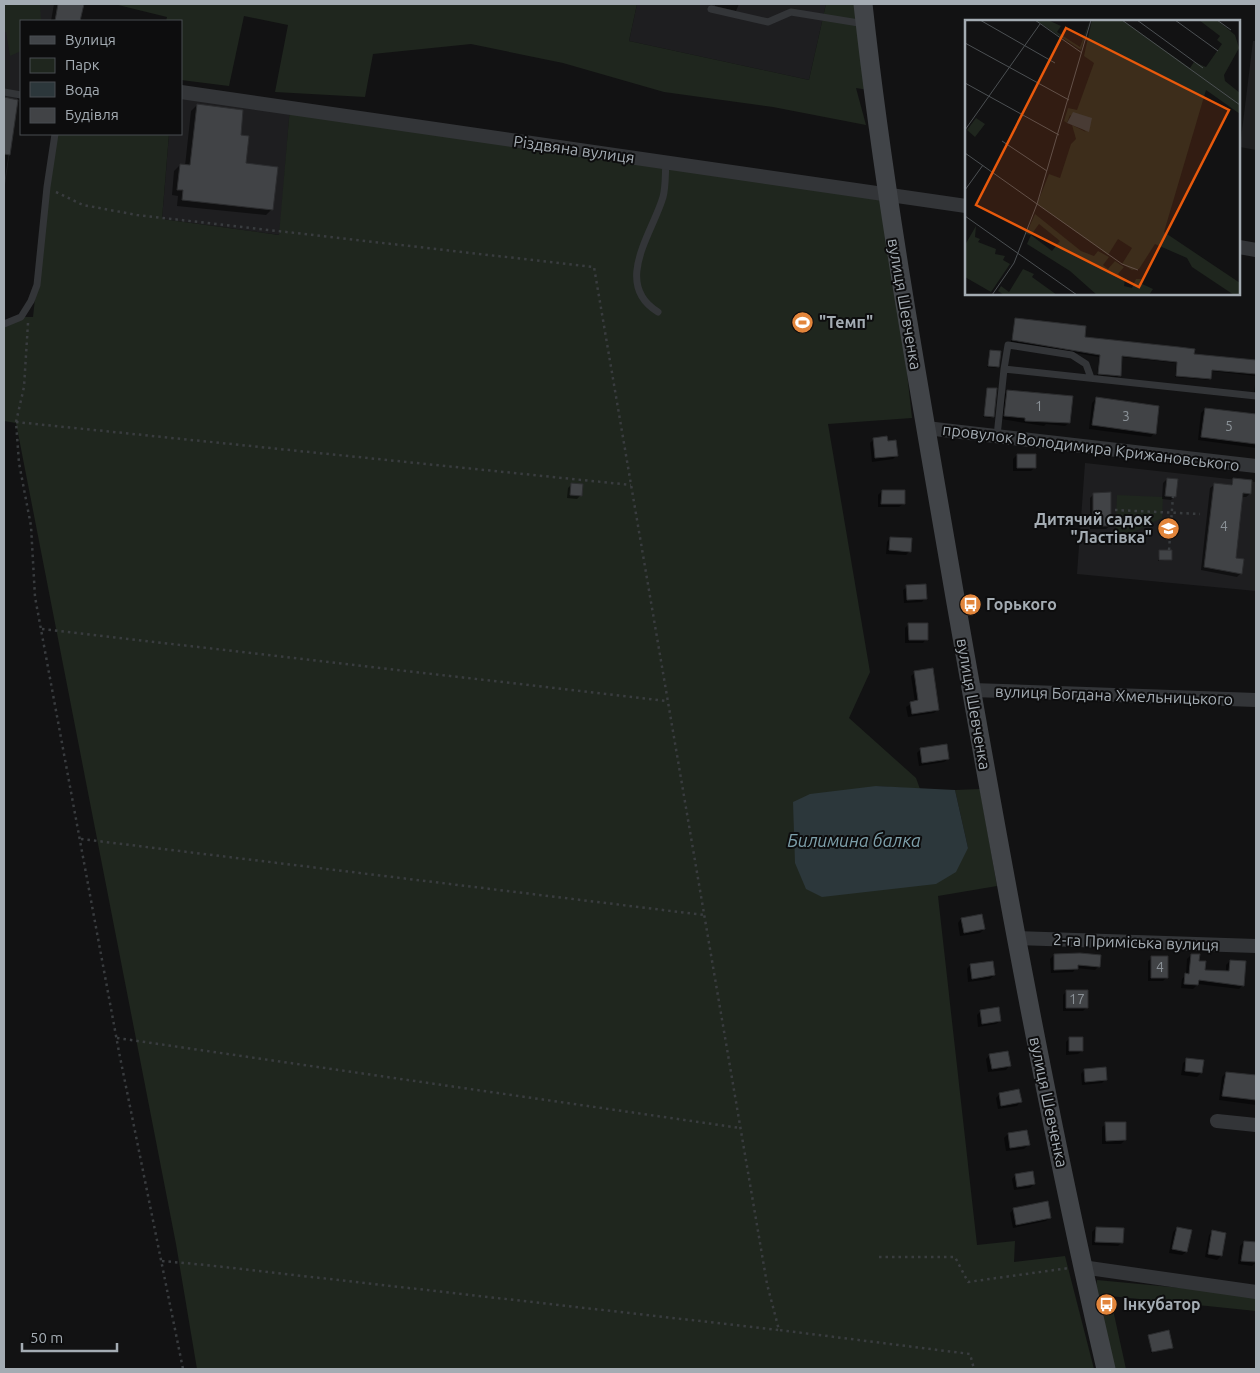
<svg xmlns="http://www.w3.org/2000/svg" width="1260" height="1373" font-family="Ubuntu,sans-serif">
<rect width="100%" height="100%" fill="#121213"/>
<path fill="#1e1e20" d="M4 4H75L72 21H21V95L18 94 4 192Z
M637 4H826L809 80 629 41Z
M1253 41H1256V150L1240 147Z
M181 92 290 107 280 235 162 219 169 134H181Z
M1085 463 1256 482V591L1077 574Z"/>
<path fill="#1f261e" d="M4 4H40L41 21H21V51L10 56 6 32H4Z
M114 4H637L629 41 809 80 826 4H863L874 91 856 88 866 125 773 107 664 92 563 63 471 44 373 54 365 97 275 92 288 25 244 16 229 86 181 80V21H166L167 17Z
M290 107 887 193 912 418 828 424 870 672 849 718 916 778 920 789 876 786 968 848 955 790 980 789 997 886 938 896 977 1245 1015 1241 1014 1262 1065 1256 1094 1369H197L176 1244 16 423 4 421V324L21 317H33L53 134H169L162 219 279 235Z
M1117 495 1163 497 1162 518 1115 541Z
M1097 1280 1256 1295V1311L1110 1296 1126 1369H1112L1096 1289Z"/>
<path fill="#2c373b" d="M876 786 955 790 968 848 956 872 936 884 822 897 806 889 795 863 793 802 810 794Z"/>
<path fill="#0007" d="M54 4H82L79 21H51Z
M715 4H739L736 11 715 6Z
M4 99 17 101 4 184Z
M197 105 239 136 244 165 272 209 266 215 177 206 178 196 172 195 174 171 180 165 185 166 191 111Z
M1015 320 1083 338 1193 355 1256 362V376L1211 371 1209 380 1175 377 1176 363 1121 357 1118 377 1097 375 1099 357 1011 342Z
M990 351 998 366 996 368 987 367Z
M1256 378V392H1254Z
M988 389 992 416 991 418 983 417Z
M1008 391 1069 423 1065 426 1046 424 1044 426 1001 419 1004 395Z
M1096 399 1154 433 1151 437 1089 429 1092 403Z
M1205 409 1256 416V448L1198 440 1201 413Z
M874 439 897 455 893 459 872 462 870 443Z
M1017 455 1035 467 1031 471H1013V459Z
M1167 479 1175 496 1171 500 1162 499 1163 483Z
M1234 479 1250 494 1246 497H1241L1234 559 1241 573 1237 577 1201 570 1210 488 1214 485 1230 486Z
M572 484 581 495 577 499 567 498 568 488Z
M882 491 903 504 899 507H878V495Z
M1094 494 1110 526 1106 529H1090V498Z
M890 538 910 551 906 555 886 554 887 542Z
M1160 551 1171 559 1158 561Z
M907 587 925 598 922 602 904 603 903 590Z
M909 624 926 639 923 643H905V628Z
M915 673 938 709 934 713 908 717 906 707 915 702 911 676Z
M921 749 948 759 944 762 919 766 917 753Z
M961 919 984 929 980 933 960 936 958 923Z
M1054 955 1099 966 1095 970 1076 968 1073 972 1051 973 1050 959Z
M1191 955 1204 971 1226 972V965L1230 961 1243 985 1239 989 1198 984 1193 989 1181 988 1182 979 1186 975 1187 959Z
M1152 958 1167 977 1163 981H1148V961Z
M970 965 994 975 990 979 968 982 967 969Z
M1067 991 1087 1007 1083 1011H1063V995Z
M981 1011 1000 1021 996 1024 978 1027 977 1015Z
M1070 1038 1082 1051 1078 1054 1066 1055V1042Z
M990 1055 1009 1066 1006 1070 988 1072 986 1059Z
M1187 1060 1201 1073 1197 1077 1181 1075 1183 1063Z
M1084 1070 1106 1079 1102 1083 1082 1085 1081 1074Z
M1226 1073 1256 1076V1105L1219 1100 1222 1077Z
M1000 1094 1020 1102 1017 1106 998 1109 996 1098Z
M1106 1124 1125 1140 1121 1144H1102V1127Z
M1008 1134 1028 1145 1024 1149 1006 1151 1004 1138Z
M1016 1175 1034 1184 1030 1188 1014 1190 1012 1179Z
M1014 1209 1050 1217 1046 1221 1013 1228 1010 1213Z
M1096 1228 1122 1242 1118 1246 1092 1245V1232Z
M1177 1228 1186 1252 1182 1255 1169 1253 1173 1232Z
M1212 1232 1221 1256 1217 1260 1205 1257 1209 1235Z
M1244 1242 1256 1243V1262L1252 1266 1238 1264 1240 1246Z
M1149 1336 1172 1347 1151 1353Z"/>
<path fill="#414346" stroke="#2c2d2f" d="M58 4H84L80 21H55Z
M4 97 18 100 10 155 4 154Z
M197 104 243 110 241 135 249 136 246 163 278 167 273 210 182 200 183 190H177L180 164 190 165Z
M1015 318 1086 326 1085 337 1179 347 1195 349 1194 354 1256 360V374L1212 370 1211 379 1176 376 1177 362 1122 356 1121 376 1098 374 1100 355 1012 340Z
M990 350 1001 351 999 367 988 366Z
M987 388H997L994 417 984 416Z
M1007 390 1073 396 1070 423 1025 421V418L1004 416Z
M1096 397 1159 406 1156 434 1092 425Z
M1205 408 1256 414V444L1201 437Z
M887 436 888 441 896 440 898 456 875 458 873 438Z
M1017 454H1036V468H1017Z
M1167 478 1178 479 1176 497 1165 496Z
M1233 478 1252 480 1251 494 1243 493 1236 558 1244 559 1242 574 1204 567 1214 483 1232 485Z
M571 483 583 484 582 496 570 495Z
M882 490H905V504H881Z
M1111 492V526H1093V493Z
M890 537 912 538 911 552 889 550Z
M1159 550H1172V560H1159Z
M926 584 927 599 907 600 906 585Z
M908 623H928V640H909Z
M933 668 939 710 912 714 910 702 918 700 914 671Z
M947 744 949 759 922 763 920 748Z
M982 914 985 929 964 933 961 918Z
M1080 953 1101 955 1100 967 1078 965V969L1054 970V954Z
M1191 954H1200L1199 961H1206L1205 970 1229 971 1230 960 1246 961 1244 986 1199 980 1198 985 1184 984 1185 973 1189 974Z
M1151 956H1168V978H1151Z
M993 961 995 975 972 979 970 964Z
M1066 990H1088V1008H1066Z
M999 1007 1001 1021 982 1024 980 1010Z
M1069 1037H1083V1051H1069Z
M1008 1051 1011 1066 992 1069 989 1054Z
M1186 1058 1204 1060 1202 1073 1185 1071Z
M1106 1067 1107 1080 1085 1082 1084 1069Z
M1226 1072 1256 1075V1100L1222 1096Z
M1019 1089 1022 1102 1001 1106 999 1093Z
M1105 1122H1126V1140L1106 1141Z
M1027 1130 1030 1145 1010 1148 1008 1133Z
M1033 1171 1035 1184 1017 1187 1015 1174Z
M1048 1201 1051 1218 1016 1225 1013 1208Z
M1096 1227 1124 1228 1123 1243 1095 1242Z
M1177 1227 1192 1230 1187 1252 1172 1249Z
M1212 1230 1226 1233 1222 1256 1208 1254Z
M1244 1241 1256 1242V1262L1241 1261Z
M1169 1330 1173 1348 1152 1352 1148 1335Z"/>
<g fill="none" stroke-linecap="round" stroke-linejoin="round">
<path stroke="#393c3f" stroke-width="2.5" stroke-dasharray="2.5 4" stroke-linecap="butt" d="M56 192 83 205 137 215 594 267 767 1284 779 1330 970 1354 974 1369
M28 323 24 387 16 422 19 463 31 526 35 597 119 1052 183 1369
M16 422 631 485
M1115 510 1200 514
M1169 550 1173 496
M42 629 667 701
M81 839 704 915
M117 1038 740 1128
M879 1257H955L968 1282 1069 1268
M162 1261 206 1265 779 1330"/>
<path stroke="#333538" stroke-width="7" d="M711 9 768 22 791 12 865 24
M4 92 21 95
M658 312C612 284 653 232 663 197 666 186 665 173 666 162
M4 324 21 317 31 301 37 285 47 187 55 134
M1004 369 1008 345 1072 355 1086 364 1091 378
M997 436 1004 369 1256 396"/>
<path stroke="#333538" stroke-width="14" d="M181 92 966 206
M1239 247 1256 250
M926 428 1256 466
M972 690 1256 700
M1015 938 1256 946
M1217 1121 1256 1125
M1082 1267 1256 1292"/>
<path stroke="#414448" stroke-width="19" d="M863 4C885 205 922 404 956 603 1001 859 1047 1116 1106 1369"/>
</g>
<defs>
<symbol id="stadium-disc" viewBox="-11 -11 22 22"><circle r="9.5" fill="#e2853b" stroke="#0d0d0e"/><path d="M0-5a6.5 5 0 1 0 0 10a6.5 5 0 1 0 0-10ZM-3.5-1.8h7v3.6h-7Z" fill="#fff"/></symbol>
<symbol id="school-disc" viewBox="-11 -11 22 22"><circle r="9.5" fill="#e2853b" stroke="#0d0d0e"/><path d="M0-5L7-2L0 1L-7-2ZM-4 1L0 2.5L4 1V4Q0 6-4 4Z" fill="#fff"/></symbol>
<symbol id="bus-disc" viewBox="-11 -11 22 22"><circle r="9.5" fill="#e2853b" stroke="#0d0d0e"/><path d="M-5-6H5V4H4V6H2V4H-2V6H-4V4H-5ZM-3.5-4V0h7V-4ZM-3.5 1.2v1.5H-2V1.2ZM2 1.2v1.5H3.5V1.2Z" fill="#fff"/></symbol>
</defs>
<g fill-rule="evenodd">
<use href="#stadium-disc" x="790" y="310" width="25" height="25"/>
<use href="#school-disc" x="1156" y="516" width="25" height="25"/>
<use href="#bus-disc" x="958" y="592" width="25" height="25"/>
<use href="#bus-disc" x="1094" y="1292" width="25" height="25"/>
</g>
<g text-anchor="middle" stroke-width="4" stroke-linejoin="round" paint-order="stroke">
<g font-size="14" fill="#8b9298">
<text x="1039" y="411">1</text>
<text x="1126" y="421">3</text>
<text x="1229" y="431">5</text>
<text x="1224" y="531">4</text>
<text x="1160" y="972">4</text>
<text x="1077" y="1004">17</text>
</g>
<g font-size="16" fill="#a4acb3" stroke="#0d0d0e">
<text transform="translate(574 149) rotate(8)" y="6">Різдвяна вулиця</text>
<text transform="translate(905 304) rotate(80)" y="6">вулиця Шевченка</text>
<text transform="translate(1091 447) rotate(7)" y="6">провулок Володимира Крижановського</text>
<text transform="translate(1114 695) rotate(2)" y="6">вулиця Богдана Хмельницького</text>
<text transform="translate(974 704) rotate(80)" y="6">вулиця Шевченка</text>
<text transform="translate(1136 942) rotate(2)" y="6">2-га Приміська вулиця</text>
<text transform="translate(1049 1102) rotate(78)" y="6">вулиця Шевченка</text>
</g>
<g font-size="16" font-weight="bold" fill="#a4acb3" stroke="#0d0d0e" text-anchor="start">
<text x="819" y="328">"Темп"</text>
<text x="1152" y="525" text-anchor="end">Дитячий садок<tspan x="1152" dy="18">"Ластівка"</tspan></text>
<text x="986" y="610">Горького</text>
<text x="1123" y="1310">Інкубатор</text>
</g>
<g font-size="18" font-style="italic" fill="#7ea0ab" stroke="#0d0d0e">
<text x="854" y="847">Билимина балка</text>
</g>
</g>
<g transform="translate(965 20)">
<rect width="275" height="275" fill="#121213"/>
<path d="M70 0H83L96 6 92 12 115 27 125 0 116 30ZM127 0H157L225 48 229 42 241 47 257 24 252 20 255 16 234 0H252L270 15 274 28 259 55 260 61 275 73V94L241 70 199 212 275 263V275H269L227 247 222 238 190 224 174 249 167 250 157 244 167 228 153 219 143 235 72 184 84 154 95 158 106 124 111 119 107 105 121 112 105 95 102 103 99 101 103 88 112 90 129 43 119 36ZM11 98 20 104 10 117 2 110ZM70 194 116 231 129 236 133 231 144 237 138 245 143 249 150 241 159 247 153 254 160 260 159 266 167 268 171 259H176L175 263 188 269 184 275H132L105 251 62 224 66 215 61 214ZM74 204 95 221 87 231 66 215ZM11 206 10 217 15 219 13 222 31 229 30 234 40 236 38 240 45 244 26 272 0 257V225ZM58 249 69 254 67 257 92 275H39L33 271 36 266 44 272Z" fill="#1f261e" fill-rule="evenodd"/>
<path d="M108 92 127 98 124 112 102 103Z" fill="#2c373b"/>
<path fill="none" stroke="#4c5053" stroke-width="1" d="M15 0 90 43M70 0 117 33M157 0 275 85M172 0 238 48M210 0 253 31M252 0 266 10M0 23 104 80M0 63 94 115M0 110 75 4M37 121 82 151M0 133 157 244 173 250M0 170 18 145M0 196 112 275M27 275 49 243 72 184 126 0"/>
<path fill="#e8590c" fill-opacity="0.15" stroke="#e8590c" stroke-width="2.5" d="M101 8 264 90 174 267 11 185Z"/>
<rect width="275" height="275" fill="none" stroke="#a4acb3" stroke-width="2.5"/>
</g>
<rect width="1260" height="1373" fill="none" stroke="#a4acb3" stroke-width="10"/>
<rect x="20" y="20" width="162" height="115" fill="#0d0d0e" stroke="#494d50"/>
<rect x="30" y="36" width="25" height="8" fill="#414448" stroke="#494d50"/>
<text x="65" y="45" font-size="15" fill="#a4acb3">Вулиця</text>
<rect x="30" y="58" width="25" height="15" fill="#1f261e" stroke="#494d50"/>
<text x="65" y="70" font-size="15" fill="#a4acb3">Парк</text>
<rect x="30" y="82" width="25" height="15" fill="#2c373b" stroke="#494d50"/>
<text x="65" y="95" font-size="15" fill="#a4acb3">Вода</text>
<rect x="30" y="108" width="25" height="15" fill="#414346" stroke="#494d50"/>
<text x="65" y="120" font-size="15" fill="#a4acb3">Будівля</text>
<path d="M22 1343v8h95v-8" fill="none" stroke="#a4acb3" stroke-width="2.5"/>
<text x="30" y="1343" font-size="15" fill="#a4acb3" stroke="#0d0d0e" stroke-width="4" paint-order="stroke">50 m</text>
</svg>
